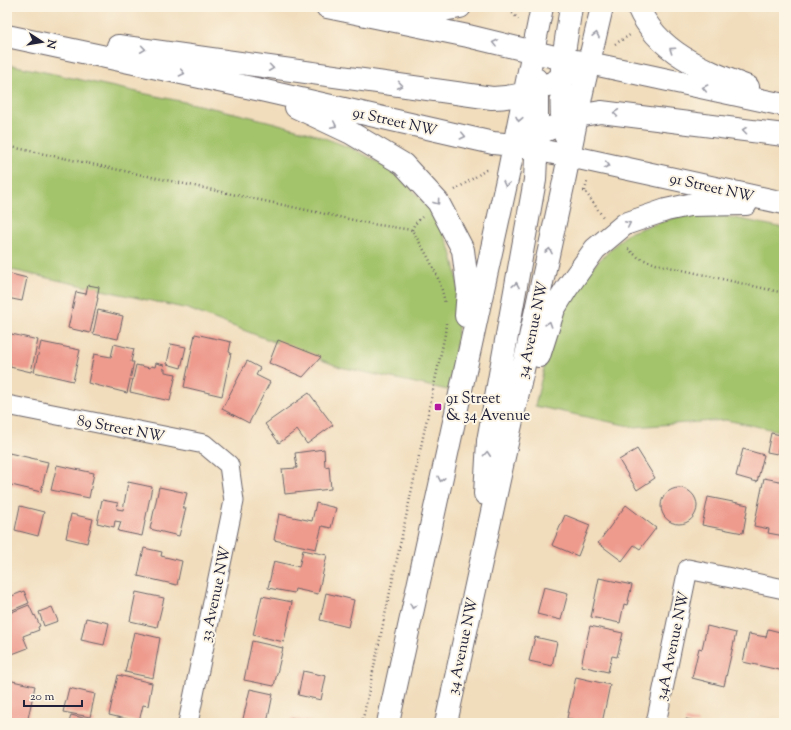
<svg xmlns="http://www.w3.org/2000/svg" width="791" height="730" font-family="'Sorts Mill Goudy',serif">
<rect width="100%" height="100%" fill="#fcf5e5"/>
<filter id="ink" filterUnits="userSpaceOnUse"><feTurbulence type="fractalNoise" baseFrequency=".025" numOctaves="2"/><feDisplacementMap in="SourceGraphic" scale="8" xChannelSelector="R" yChannelSelector="G"/><feConvolveMatrix kernelMatrix="1 2 1 2 8 2 1 2 1" color-interpolation-filters="sRGB"/></filter>
<filter id="wash" filterUnits="userSpaceOnUse"><feTurbulence type="fractalNoise" baseFrequency=".012" numOctaves="4" result="noise"/><feDisplacementMap in="SourceGraphic" scale="16" xChannelSelector="R" yChannelSelector="G"/><feGaussianBlur stdDeviation="0.9" result="paint"/><feColorMatrix in="noise" values="0 0 0 0 0 0 0 0 0 0 0 0 0 0 0 0 0 1.4 0 .05"/><feComposite in="paint" operator="in"/></filter>
<g filter="url(#wash)">
<rect width="100%" height="100%" fill="#f1ddbc"/>
<path fill="#a4c46c" stroke="#637354" d="M7 64C69 77 131 91 194 104 235 113 276 122 316 135 335 142 354 148 372 159 405 178 432 206 447 241 450 246 451 253 453 259 465 303 457 347 448 390L340 367 188 309 7 269Z
M720 215 784 228V432L726 420 634 427 535 406 552 334 580 279 628 233 680 216Z"/>
<g id="blocks">
<path fill="#ee9b8e" d="M7 273 27 278 22 301 7 298Z
M88 285 99 287 97 298H98L90 333 68 328 76 292 86 294Z
M98 310 123 316 118 339 93 334Z
M7 333 38 340 31 372 10 367 11 364 7 363Z
M195 334 231 342 229 352 231 353 222 396 184 387Z
M278 340 321 357 303 377 269 363Z
M41 342 80 350 73 381 34 372Z
M114 344 134 349 131 362H134L127 393 88 383 94 354 111 357Z
M171 344 186 347 181 368 167 364Z
M247 361 260 368 256 375 270 382 249 423 222 409Z
M156 363 164 365 163 369H165V372L176 374 170 401 130 392 136 365 150 368 151 366 155 367Z
M309 393 333 425 307 444 297 430 279 443 265 424Z
M771 433 781 435 777 454 767 452Z
M324 449 325 467 329 466 331 489 285 494 282 469 297 468 295 453Z
M637 449 655 478 637 490 619 460Z
M743 449 764 455 757 482 736 476Z
M9 453 48 462 41 492 7 484V464Z
M57 465 94 473 89 498 51 490Z
M764 478 784 482V536L768 533 769 529 754 526Z
M128 482 152 487 142 536 118 531 121 522 115 521 114 527 97 523 102 500 118 503 117 509 123 510Z
M159 487 187 493 183 508H186L179 536 150 529Z
M661 506a18 18 0 1 1 36 0a18 18 0 1 1-36 0Z
M708 497 748 505 743 533 702 525Z
M316 503 336 508 331 528 322 526 316 549 274 540 279 514 312 521Z
M626 505 656 528 640 549 634 545 622 561 598 543Z
M20 506 44 512 38 536 15 530Z
M71 514 93 519 87 543 66 538Z
M565 515 590 525 578 556 552 545Z
M144 548 162 552 161 556 182 561 177 585 138 576Z
M303 550 327 555 318 594 295 589 294 593 268 588 274 561 299 567Z
M599 578 632 585 627 605 624 604 620 623 591 617Z
M544 587 568 593 561 620 537 614Z
M24 591 29 603 10 611 7 603V598Z
M136 592 164 598 157 627 130 621Z
M326 593 354 600 348 627 320 620Z
M262 596 292 602 284 642 253 635Z
M29 605 34 616 35 615 40 626 38 627 39 630 23 636 28 648 7 656V614Z
M52 607 58 621 44 626 39 612Z
M86 618 109 623 104 645 81 640Z
M590 626 623 633 617 657 612 656 608 672 581 666Z
M707 626 736 633 724 686 692 678 699 648 702 649Z
M768 629 784 633V671L743 662 749 634 766 637Z
M134 632 160 638 153 678 125 672Z
M535 637 557 642 552 666 529 661Z
M252 641 283 648 274 686 244 680Z
M303 671 326 676 321 700 298 695Z
M118 675 152 683 148 706 143 705 139 722 109 715Z
M576 677 610 685 602 723H588L567 718Z
M8 680 35 686 27 723H7Z
M69 688 95 694 90 717 63 712Z
M250 689 273 694 267 723H242Z
M71 715 95 721 94 723H69Z
M291 718 313 722V723H290Z
M686 719 699 722V723H685Z"/>
</g>
</g>
<g filter="url(#ink)">
<use href="#blocks" fill-opacity="0" stroke="#6a6368" stroke-width="1"/>
<g fill="none" stroke-linecap="round" stroke-linejoin="round">
<defs>
<path id="street" d="M7 405 204 444 229 465 234 501 188 723
M656 723 688 569 784 589"/>
<path id="secondary" d="M327 7 468 36 563 59 589 63 784 105
M638 7C658 53 704 70 748 87
M400 13 415 15 460 7
M7 36 261 90 493 143 514 145 569 156 784 203
M118 46 492 98C528 98 559 80 589 63
M296 107 351 133 403 164 438 202 463 250 468 290 466 316
M565 135 562 123 561 79 563 59 571 7
M525 140 577 116 601 112 784 135
M539 356 554 309 567 288 595 249 625 224 666 210 689 205 746 204
M485 494 488 441 535 180 537 135V88L536 79
M388 723 508 175 542 7
M446 723 563 186 582 92 602 7"/>
</defs>
<use href="#street" stroke="#6a6368" stroke-width="21"/>
<use href="#secondary" stroke="#6a6368" stroke-width="24"/>
<path stroke="#6a6368" stroke-width="2.5" stroke-dasharray="1 3" stroke-linecap="butt" d="M507 7 519 20
M615 44 630 35
M7 146 372 224 412 230C426 253 441 277 445 304
M455 190 486 170 489 171
M583 191H585L603 217
M585 191 587 182
M412 230 414 225 422 217
M628 249 639 258 656 264 784 293
M362 723 445 334 446 323"/>
<use href="#street" stroke="#fff" stroke-width="19"/>
<use href="#secondary" stroke="#fff" stroke-width="22"/>
</g>
<defs><path id="oneway-chevron" d="M-2-3.5L2.5 0L-2 3.5" fill="none" stroke-width="1.6" stroke-linecap="round" stroke-linejoin="round"/></defs>
<g stroke="#9c9ca7">
<use href="#oneway-chevron" transform="translate(596 35) rotate(-78)"/>
<use href="#oneway-chevron" transform="translate(495 43) rotate(-166)"/>
<use href="#oneway-chevron" transform="translate(143 49) rotate(8)"/>
<use href="#oneway-chevron" transform="translate(672 50) rotate(-146)"/>
<use href="#oneway-chevron" transform="translate(271 68) rotate(8)"/>
<use href="#oneway-chevron" transform="translate(182 73) rotate(12)"/>
<use href="#oneway-chevron" transform="translate(400 85) rotate(8)"/>
<use href="#oneway-chevron" transform="translate(705 88) rotate(-168)"/>
<use href="#oneway-chevron" transform="translate(616 113) rotate(-173)"/>
<use href="#oneway-chevron" transform="translate(519 119) rotate(101)"/>
<use href="#oneway-chevron" transform="translate(334 125) rotate(26)"/>
<use href="#oneway-chevron" transform="translate(745 130) rotate(-173)"/>
<use href="#oneway-chevron" transform="translate(463 136) rotate(13)"/>
<use href="#oneway-chevron" transform="translate(607 165) rotate(11)"/>
<use href="#oneway-chevron" transform="translate(506 184) rotate(103)"/>
<use href="#oneway-chevron" transform="translate(437 202) rotate(54)"/>
<use href="#oneway-chevron" transform="translate(628 224) rotate(-26)"/>
<use href="#oneway-chevron" transform="translate(549 251) rotate(-78)"/>
<use href="#oneway-chevron" transform="translate(516 285) rotate(-80)"/>
<use href="#oneway-chevron" transform="translate(549 324) rotate(-72)"/>
<use href="#oneway-chevron" transform="translate(487 454) rotate(-86)"/>
<use href="#oneway-chevron" transform="translate(441 479) rotate(102)"/>
<use href="#oneway-chevron" transform="translate(413 606) rotate(102)"/>
</g>
</g>
<rect fill="#b5179e" stroke="#fcf5e5" stroke-width="1.5" x="434" y="403" width="8" height="8" rx="2"/>
<g text-anchor="middle" stroke-width="4" stroke-linejoin="round" paint-order="stroke">
<g font-size="15" fill="#22223b" stroke="#fcf5e5">
<text transform="translate(395 121) rotate(13)" y="5">91 Street NW</text>
<text transform="translate(712 187) rotate(13)" y="5">91 Street NW</text>
<text transform="translate(532 330) rotate(-78)" y="5">34 Avenue NW</text>
<text transform="translate(121 428) rotate(11)" y="5">89 Street NW</text>
<text transform="translate(215 594) rotate(-78)" y="5">33 Avenue NW</text>
<text transform="translate(462 646) rotate(-78)" y="5">34 Avenue NW</text>
<text transform="translate(672 646) rotate(-78)" y="5">34A Avenue NW</text>
</g>
<g font-size="15" fill="#22223b" stroke="#fcf5e5" text-anchor="start">
<text x="446" y="403">91 Street<tspan x="446" dy="17">&amp; 34 Avenue</tspan></text>
</g>
</g>
<rect width="791" height="730" fill="none" stroke="#fcf5e5" stroke-width="24"/>
<g transform="translate(42 42) rotate(102)" stroke="#fcf5e5" stroke-width="3" paint-order="stroke">
<path d="M0-3L7 15L0 10L-7 15Z" fill="#22223b"/>
<text y="-6" font-size="11" font-weight="bold" text-anchor="middle" fill="#22223b">N</text>
</g>
<path d="M24 700v6h58v-6" fill="none" stroke="#22223b" stroke-width="2"/>
<text x="30" y="700" font-size="12" fill="#22223b" stroke="#fcf5e5" stroke-width="3" paint-order="stroke">20 m</text>
</svg>
